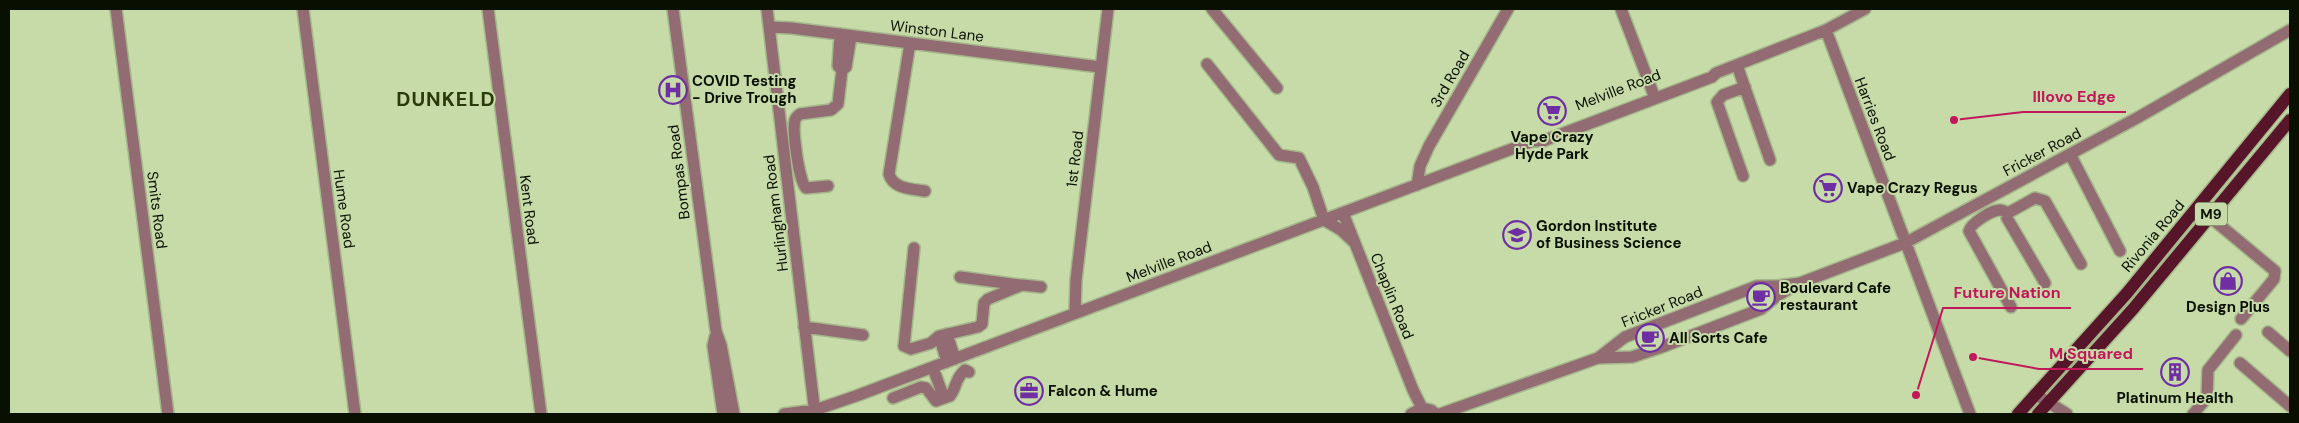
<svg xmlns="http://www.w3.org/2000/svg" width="2299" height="423" font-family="'DM Sans',sans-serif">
<rect width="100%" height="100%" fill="#c6dba8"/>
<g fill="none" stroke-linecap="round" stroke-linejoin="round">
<defs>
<path id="minor" d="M116 9 168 414
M303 9 355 414
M488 9 541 414
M673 9 716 331 721 345 734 414
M767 9 815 414
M1212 9 1277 88
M1621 9 1653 93
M770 27 791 28 1100 67
M1826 30 1970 414
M910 43 889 174C893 189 912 189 925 191
M1207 64 1279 155 1299 158 1313 187 1324 220 1341 230 1355 243
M1737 65 1770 160
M842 70 846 67 851 36
M2070 154 2120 251
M1743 176 1717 102 1723 95 1745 87
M1417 185 1420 166 1429 146 1508 9
M828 186 806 188C799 182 792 130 795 120 796 117 797 116 800 114L831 110 838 104 842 70 838 66 840 34
M2198 207 2275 271 2274 279 2241 319
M1343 213 1413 390 1422 408
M2008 213C2006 212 2003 210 2000 210 1992 210 1971 223 1969 231L2011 307
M914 248 904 346 911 349 931 343 939 336 978 327 982 324 984 303 988 299 1022 285 1041 287
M960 277 1020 285
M2045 283 2007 218 2008 213 2035 198 2045 201 2081 264
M1075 312 1076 280 1108 9
M804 327 863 335
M2268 332 2290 351
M947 334 955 359
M939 336 947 362
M715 337 713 346 723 414
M1598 358 1632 357 1662 347 1761 309 1777 296 1794 286
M2240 363 2290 406
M2035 394 2067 414
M893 398 921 387 926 388 936 401 944 398 933 368
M944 398 950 396C957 387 955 378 965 370L969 372
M784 414 815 410 856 396 1533 141H1543L1712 77 1716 73 1826 30 1865 9
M1411 414 1422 408 1431 410 1436 414
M1440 414 1598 358 1625 337 1757 286H1777L1800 283 1905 243 2137 118 2290 30
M2193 414 2207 398 2208 370 2236 335"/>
<path id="major" d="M2018 414 2127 293 2290 94
M2038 414 2133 309 2290 120"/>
</defs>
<use href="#minor" stroke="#a4b68a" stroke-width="14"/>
<use href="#major" stroke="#a4b68a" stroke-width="15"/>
<use href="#minor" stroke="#936b73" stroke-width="11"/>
<use href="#major" stroke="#571529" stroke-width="12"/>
</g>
<defs>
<symbol id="hospital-ring" viewBox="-11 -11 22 22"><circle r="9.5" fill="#c6dba8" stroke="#6f2ea3" stroke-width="1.5"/><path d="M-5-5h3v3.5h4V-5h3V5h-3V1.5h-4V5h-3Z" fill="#6f2ea3"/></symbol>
<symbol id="supermarket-ring" viewBox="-11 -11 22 22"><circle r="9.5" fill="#c6dba8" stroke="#6f2ea3" stroke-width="1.5"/><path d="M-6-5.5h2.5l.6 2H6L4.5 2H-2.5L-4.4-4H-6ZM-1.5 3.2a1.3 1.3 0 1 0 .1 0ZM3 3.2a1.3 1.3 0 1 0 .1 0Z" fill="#6f2ea3"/></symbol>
<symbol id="school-ring" viewBox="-11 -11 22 22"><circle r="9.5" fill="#c6dba8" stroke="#6f2ea3" stroke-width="1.5"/><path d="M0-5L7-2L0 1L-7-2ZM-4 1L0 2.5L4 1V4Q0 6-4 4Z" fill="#6f2ea3"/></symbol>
<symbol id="shop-ring" viewBox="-11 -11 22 22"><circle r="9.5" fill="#c6dba8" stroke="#6f2ea3" stroke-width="1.5"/><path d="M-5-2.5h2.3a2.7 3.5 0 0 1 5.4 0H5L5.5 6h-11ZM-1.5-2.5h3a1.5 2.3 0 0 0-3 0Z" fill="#6f2ea3"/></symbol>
<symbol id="cafe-ring" viewBox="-11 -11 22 22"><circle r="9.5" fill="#c6dba8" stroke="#6f2ea3" stroke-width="1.5"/><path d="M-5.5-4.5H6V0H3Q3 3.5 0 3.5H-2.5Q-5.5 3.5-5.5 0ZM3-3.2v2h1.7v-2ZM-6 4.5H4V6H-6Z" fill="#6f2ea3"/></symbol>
<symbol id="building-ring" viewBox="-11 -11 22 22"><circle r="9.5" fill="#c6dba8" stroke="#6f2ea3" stroke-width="1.5"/><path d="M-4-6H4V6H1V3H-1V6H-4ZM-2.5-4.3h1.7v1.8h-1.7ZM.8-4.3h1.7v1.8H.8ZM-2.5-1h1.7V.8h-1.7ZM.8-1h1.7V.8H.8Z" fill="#6f2ea3"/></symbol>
<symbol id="office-ring" viewBox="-11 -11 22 22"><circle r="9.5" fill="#c6dba8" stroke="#6f2ea3" stroke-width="1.5"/><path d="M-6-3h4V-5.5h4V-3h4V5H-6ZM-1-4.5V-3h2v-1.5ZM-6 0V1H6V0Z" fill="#6f2ea3"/></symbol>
</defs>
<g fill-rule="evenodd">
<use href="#hospital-ring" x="657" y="74" width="32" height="32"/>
<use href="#supermarket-ring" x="1536" y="95" width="32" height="32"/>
<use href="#supermarket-ring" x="1812" y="172" width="32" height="32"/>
<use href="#school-ring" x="1501" y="219" width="32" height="32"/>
<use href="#shop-ring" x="2212" y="265" width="32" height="32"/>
<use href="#cafe-ring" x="1745" y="281" width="32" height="32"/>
<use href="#cafe-ring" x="1634" y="322" width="32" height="32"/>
<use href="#building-ring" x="2159" y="356" width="32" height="32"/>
<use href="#office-ring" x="1013" y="375" width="32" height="32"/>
</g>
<g text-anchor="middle" stroke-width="4" stroke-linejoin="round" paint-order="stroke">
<rect fill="#c6dba8" stroke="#424d33" stroke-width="1" x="2195" y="202.5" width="32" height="23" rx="4"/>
<g font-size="14" font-weight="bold" fill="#0a1001">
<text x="2211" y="219">M9</text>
</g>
<g font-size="15" fill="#0a1001" stroke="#c6dba8">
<text transform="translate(937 31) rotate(7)" y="5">Winston Lane</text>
<text transform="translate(1450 79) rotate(-60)" y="5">3rd Road</text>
<text transform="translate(1618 90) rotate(-21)" y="5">Melville Road</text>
<text transform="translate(1875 119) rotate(69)" y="5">Harries Road</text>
<text transform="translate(2042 152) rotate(-28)" y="5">Fricker Road</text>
<text transform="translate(1075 159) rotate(-83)" y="5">1st Road</text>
<text transform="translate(679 172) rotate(-97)" y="5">Bompas Road</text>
<text transform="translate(344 209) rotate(82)" y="5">Hume Road</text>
<text transform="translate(157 210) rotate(83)" y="5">Smits Road</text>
<text transform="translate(529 210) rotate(83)" y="5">Kent Road</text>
<text transform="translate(776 213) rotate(-97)" y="5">Hurlingham Road</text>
<text transform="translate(2153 236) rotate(-50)" y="5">Rivonia Road</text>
<text transform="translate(1169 262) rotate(-21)" y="5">Melville Road</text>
<text transform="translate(1392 296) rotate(68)" y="5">Chaplin Road</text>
<text transform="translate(1662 307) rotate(-22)" y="5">Fricker Road</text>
</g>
<g font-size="15" font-weight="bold" fill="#0a1001" stroke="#c6dba8" text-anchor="start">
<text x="692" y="86">COVID Testing<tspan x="692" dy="17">- Drive Trough</tspan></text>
<text x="1552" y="142" text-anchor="middle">Vape Crazy<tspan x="1552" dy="17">Hyde Park</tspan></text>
<text x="1847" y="193">Vape Crazy Regus</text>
<text x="1536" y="231">Gordon Institute<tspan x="1536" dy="17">of Business Science</tspan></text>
<text x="1780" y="293">Boulevard Cafe<tspan x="1780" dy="17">restaurant</tspan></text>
<text x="2228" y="312" text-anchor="middle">Design Plus</text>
<text x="1669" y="343">All Sorts Cafe</text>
<text x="1048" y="396">Falcon &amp; Hume</text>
<text x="2175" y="403" text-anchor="middle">Platinum Health</text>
</g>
<g font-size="20" font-weight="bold" letter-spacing="1" fill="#2a3a0b" stroke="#c6dba8">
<text x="446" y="106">DUNKELD</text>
</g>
</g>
<path fill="none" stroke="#c2185b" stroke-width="2" d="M1954 120L2023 112H2126M1916 395L1943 308H2071M1973 357L2039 369H2143"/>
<g fill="#c2185b" stroke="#c6dba8" stroke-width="2">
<circle cx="1954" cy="120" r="5"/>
<circle cx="1916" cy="395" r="5"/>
<circle cx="1973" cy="357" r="5"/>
</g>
<g font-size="16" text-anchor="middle" font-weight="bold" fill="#c2185b" stroke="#c6dba8" stroke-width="4" stroke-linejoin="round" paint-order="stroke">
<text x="2074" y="102">Illovo Edge</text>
<text x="2007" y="298">Future Nation</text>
<text x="2091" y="359">M Squared</text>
</g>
<rect width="2299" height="423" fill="none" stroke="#0a1001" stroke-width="20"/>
</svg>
